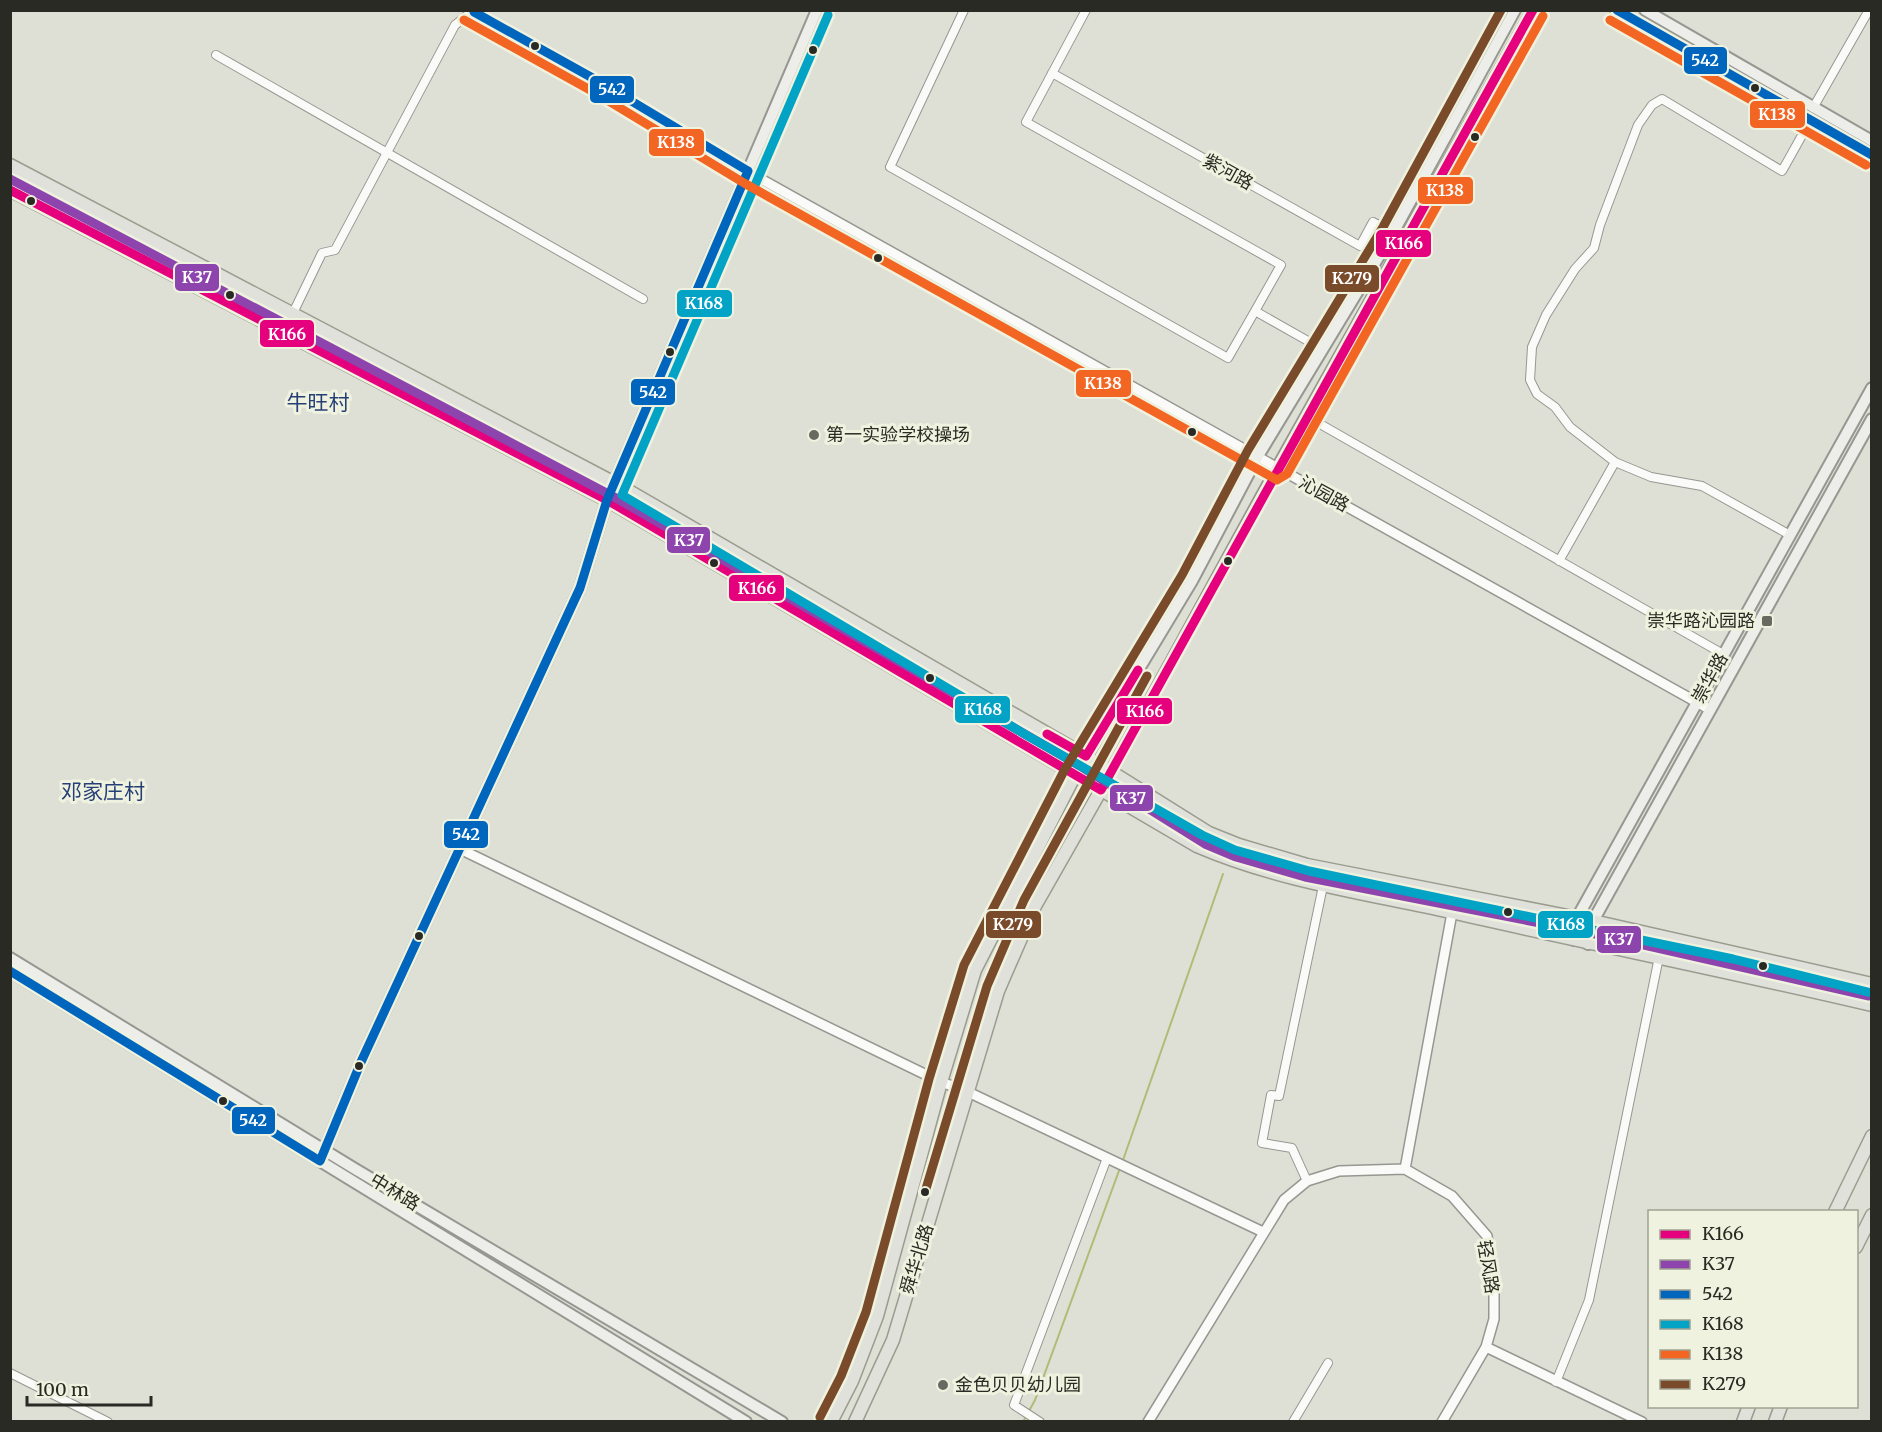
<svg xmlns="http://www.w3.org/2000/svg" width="1882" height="1432" font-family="Merriweather,'Noto Sans SC',serif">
<rect width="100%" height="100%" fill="#dee0d6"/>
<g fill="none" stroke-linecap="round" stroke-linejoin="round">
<path stroke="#b3ba76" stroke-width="2" d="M1122 1163 1223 874
M1023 1422 1035 1400 1120 1168"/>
<defs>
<path id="minor" d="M964 10 890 167 1228 358 1255 311
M1086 10 1026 122 1281 265 1255 311 1322 349
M216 55 643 299
M1052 73 1360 246 1373 222 1393 233
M1813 108 1869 10
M293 313 322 253 335 250 455 25 474 10
M1306 416 1723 654
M1790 535 1702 486 1651 477 1615 462 1570 427 1555 407 1537 394 1530 380 1532 347 1546 315 1575 269 1594 248 1600 225 1638 125 1652 105 1662 99 1782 171 1810 121
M1559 561 1615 462
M1307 1181 1292 1148 1262 1143 1271 1095 1279 1096 1323 886
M10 1373 108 1422
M1556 1382 1589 1300 1659 957
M1040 1422 1014 1405 1107 1158
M1293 1422 1328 1363"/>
<path id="tertiary" d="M470 10 598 81 750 173 1709 709
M460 849 941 1082 966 1091 1263 1232
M1452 913 1405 1169 1452 1196 1487 1236 1494 1289V1319L1486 1347 1642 1422
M1148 1422 1284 1200 1307 1181 1339 1171 1405 1169
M1442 1422 1486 1347"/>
<path id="secondary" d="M1616 10 1872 155
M1645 10 1872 141
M1075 775 1192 581 1258 456 1393 233 1515 10
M1101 790 1277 468 1533 10
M1574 940 1577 918 1872 388
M1588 944 1593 921 1872 419
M10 958 355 1169 782 1422
M10 971 746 1422
M320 1161 361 1062 580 588 607 500 817 10"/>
<path id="primary" d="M10 165 622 487 1086 756 1209 833 1239 845 1307 865 1593 921 1872 984
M10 190 607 500 1197 846C1278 881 1365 893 1451 912 1591 944 1732 972 1872 1005
M1835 1212 1872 1136
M1856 1247 1872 1215
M831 1422 852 1381 877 1316 941 1082 975 970 1075 775
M855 1422 893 1340 998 991 1035 906 1101 790
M1743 1422 1749 1406
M1775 1422 1781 1406"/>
</defs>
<use href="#minor" stroke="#969790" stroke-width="10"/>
<use href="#tertiary" stroke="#969790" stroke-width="12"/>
<use href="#secondary" stroke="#969790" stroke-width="14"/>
<use href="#primary" stroke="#9a9c8e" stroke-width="15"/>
<use href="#minor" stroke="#fafaf9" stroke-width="8"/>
<use href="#tertiary" stroke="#fafaf9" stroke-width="9"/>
<use href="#secondary" stroke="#edeeea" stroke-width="10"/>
<use href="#primary" stroke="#e1e1db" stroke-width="12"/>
<defs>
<path id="bus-1" d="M10 190 607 500 1101 790 1533 10
M1047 734 1086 756 1138 670"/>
<path id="bus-2" d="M10 179 616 498 1080 766 1205 844 1236 857 1305 877 1591 933 1869 996"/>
<path id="bus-3" d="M1617 10 1872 155
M474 12 598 81 748 171
M10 971 320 1161 361 1062 580 588 607 500 748 171"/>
<path id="bus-4" d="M828 15 622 495 1028 736 1202 835 1235 850 1309 871 1733 959 1872 993"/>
<path id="bus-5" d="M464 20 592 91 744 183 1277 480 1287 474 1543 16
M1610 20 1866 165"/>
<path id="bus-6" d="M925 1192 987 986 1024 900 1147 676
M820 1417 841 1376 866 1312 929 1079 964 965 1065 769 1182 575 1248 450 1383 227 1501 10"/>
</defs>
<use href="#bus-1" stroke="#eff2de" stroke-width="14"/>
<use href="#bus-2" stroke="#eff2de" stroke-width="14"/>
<use href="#bus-3" stroke="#eff2de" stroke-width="14"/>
<use href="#bus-4" stroke="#eff2de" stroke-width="14"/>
<use href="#bus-5" stroke="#eff2de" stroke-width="14"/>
<use href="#bus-6" stroke="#eff2de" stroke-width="14"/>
<use href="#bus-1" stroke="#e5007d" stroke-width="9"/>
<use href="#bus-2" stroke="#8e44ad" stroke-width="9"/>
<use href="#bus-3" stroke="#0065bd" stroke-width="9"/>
<use href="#bus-4" stroke="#02a3c5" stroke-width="9"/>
<use href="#bus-5" stroke="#f26522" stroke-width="9"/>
<use href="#bus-6" stroke="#7a4b2a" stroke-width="9"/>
</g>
<g fill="#292a23" stroke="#eff2de" stroke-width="2">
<circle cx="535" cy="46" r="5"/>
<circle cx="813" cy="50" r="5"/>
<circle cx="1755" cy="88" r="5"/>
<circle cx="1475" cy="137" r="5"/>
<circle cx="31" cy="201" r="5"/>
<circle cx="878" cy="258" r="5"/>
<circle cx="230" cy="295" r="5"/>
<circle cx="670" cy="352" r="5"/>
<circle cx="1192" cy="432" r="5"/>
<circle cx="1228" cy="561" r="5"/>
<circle cx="714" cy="563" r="5"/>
<circle cx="930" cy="678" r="5"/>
<circle cx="1508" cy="912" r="5"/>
<circle cx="419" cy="936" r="5"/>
<circle cx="1763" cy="966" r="5"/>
<circle cx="359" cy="1066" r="5"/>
<circle cx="223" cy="1101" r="5"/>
<circle cx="925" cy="1192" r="5"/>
</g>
<g fill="#686a62" stroke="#eff2de" stroke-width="2">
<circle cx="814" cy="435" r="6"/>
<rect x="1761" y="615" width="12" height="12" rx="3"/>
<circle cx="943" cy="1385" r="6"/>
</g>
<g text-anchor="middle" stroke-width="6" stroke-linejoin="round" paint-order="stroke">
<g font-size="18" fill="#292a23" stroke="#eff2de">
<text transform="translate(1228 172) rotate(29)" y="6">紫河路</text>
<text transform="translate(1324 494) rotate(29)" y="6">沁园路</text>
<text transform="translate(1710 678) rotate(-61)" y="6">崇华路</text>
<text transform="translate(395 1192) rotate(31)" y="6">中林路</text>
<text transform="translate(917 1259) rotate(-73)" y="6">舜华北路</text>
<text transform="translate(1488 1267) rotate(81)" y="6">轻风路</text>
</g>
<g font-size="18" fill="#292a23" stroke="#eff2de" text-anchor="start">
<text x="826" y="441">第一实验学校操场</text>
<text x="1755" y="627" text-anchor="end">崇华路沁园路</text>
<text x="955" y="1391">金色贝贝幼儿园</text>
</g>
<g font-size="21" fill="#263f77" stroke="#eff2de">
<text x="318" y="410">牛旺村</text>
<text x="103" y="799">邓家庄村</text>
</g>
</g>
<g stroke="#eff2de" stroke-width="2">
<rect x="1683" y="46" width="45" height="29" rx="6" fill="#0065bd"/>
<rect x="589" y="75" width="46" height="29" rx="6" fill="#0065bd"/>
<rect x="1749" y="100" width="57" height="29" rx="6" fill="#f26522"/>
<rect x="648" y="128" width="57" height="29" rx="6" fill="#f26522"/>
<rect x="1417" y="176" width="57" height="29" rx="6" fill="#f26522"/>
<rect x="1375" y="229" width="57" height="29" rx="6" fill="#e5007d"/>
<rect x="174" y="263" width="46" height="29" rx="6" fill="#8e44ad"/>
<rect x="1324" y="264" width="56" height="29" rx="6" fill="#7a4b2a"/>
<rect x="676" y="289" width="57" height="29" rx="6" fill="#02a3c5"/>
<rect x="259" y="319" width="56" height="29" rx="6" fill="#e5007d"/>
<rect x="1075" y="369" width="57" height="29" rx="6" fill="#f26522"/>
<rect x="630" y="378" width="46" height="28" rx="6" fill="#0065bd"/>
<rect x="666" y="526" width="45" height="28" rx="6" fill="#8e44ad"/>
<rect x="728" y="574" width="57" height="28" rx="6" fill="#e5007d"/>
<rect x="954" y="695" width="57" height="29" rx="6" fill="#02a3c5"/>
<rect x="1116" y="697" width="57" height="28" rx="6" fill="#e5007d"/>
<rect x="1109" y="784" width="45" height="28" rx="6" fill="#8e44ad"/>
<rect x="443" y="820" width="46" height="29" rx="6" fill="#0065bd"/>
<rect x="1537" y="910" width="57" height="29" rx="6" fill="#02a3c5"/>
<rect x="985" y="910" width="57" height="29" rx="6" fill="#7a4b2a"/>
<rect x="1596" y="925" width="46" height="29" rx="6" fill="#8e44ad"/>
<rect x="231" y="1106" width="45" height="29" rx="6" fill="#0065bd"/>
</g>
<g font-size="16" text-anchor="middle" font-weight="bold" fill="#fff">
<text x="1705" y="66">542</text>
<text x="612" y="95">542</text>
<text x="1777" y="120">K138</text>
<text x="676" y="148">K138</text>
<text x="1445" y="196">K138</text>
<text x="1404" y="249">K166</text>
<text x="197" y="283">K37</text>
<text x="1352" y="284">K279</text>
<text x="704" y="309">K168</text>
<text x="287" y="340">K166</text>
<text x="1103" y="389">K138</text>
<text x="653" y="398">542</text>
<text x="689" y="546">K37</text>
<text x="757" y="594">K166</text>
<text x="983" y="715">K168</text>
<text x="1145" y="717">K166</text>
<text x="1131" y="804">K37</text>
<text x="466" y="840">542</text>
<text x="1566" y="930">K168</text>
<text x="1013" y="930">K279</text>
<text x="1619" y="945">K37</text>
<text x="253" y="1126">542</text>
</g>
<rect width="1882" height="1432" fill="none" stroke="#292a23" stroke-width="24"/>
<rect x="1648" y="1210" width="210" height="198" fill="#eff2de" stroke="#a0a293" stroke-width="1.5"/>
<rect x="1660" y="1230" width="30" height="9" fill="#e5007d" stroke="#a0a293" stroke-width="1.5"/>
<text x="1702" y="1240" font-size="18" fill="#292a23">K166</text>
<rect x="1660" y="1260" width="30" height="9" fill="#8e44ad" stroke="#a0a293" stroke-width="1.5"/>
<text x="1702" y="1270" font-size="18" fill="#292a23">K37</text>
<rect x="1660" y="1290" width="30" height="9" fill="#0065bd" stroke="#a0a293" stroke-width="1.5"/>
<text x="1702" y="1300" font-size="18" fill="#292a23">542</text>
<rect x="1660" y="1320" width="30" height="9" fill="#02a3c5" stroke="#a0a293" stroke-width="1.5"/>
<text x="1702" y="1330" font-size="18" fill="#292a23">K168</text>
<rect x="1660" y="1350" width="30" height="9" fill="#f26522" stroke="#a0a293" stroke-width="1.5"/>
<text x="1702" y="1360" font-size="18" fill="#292a23">K138</text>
<rect x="1660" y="1380" width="30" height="9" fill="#7a4b2a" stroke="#a0a293" stroke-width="1.5"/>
<text x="1702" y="1390" font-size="18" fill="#292a23">K279</text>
<path d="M27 1396v9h124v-9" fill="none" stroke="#292a23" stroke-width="3"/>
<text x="36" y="1396" font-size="18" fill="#292a23" stroke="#eff2de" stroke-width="4.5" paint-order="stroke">100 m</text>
</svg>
